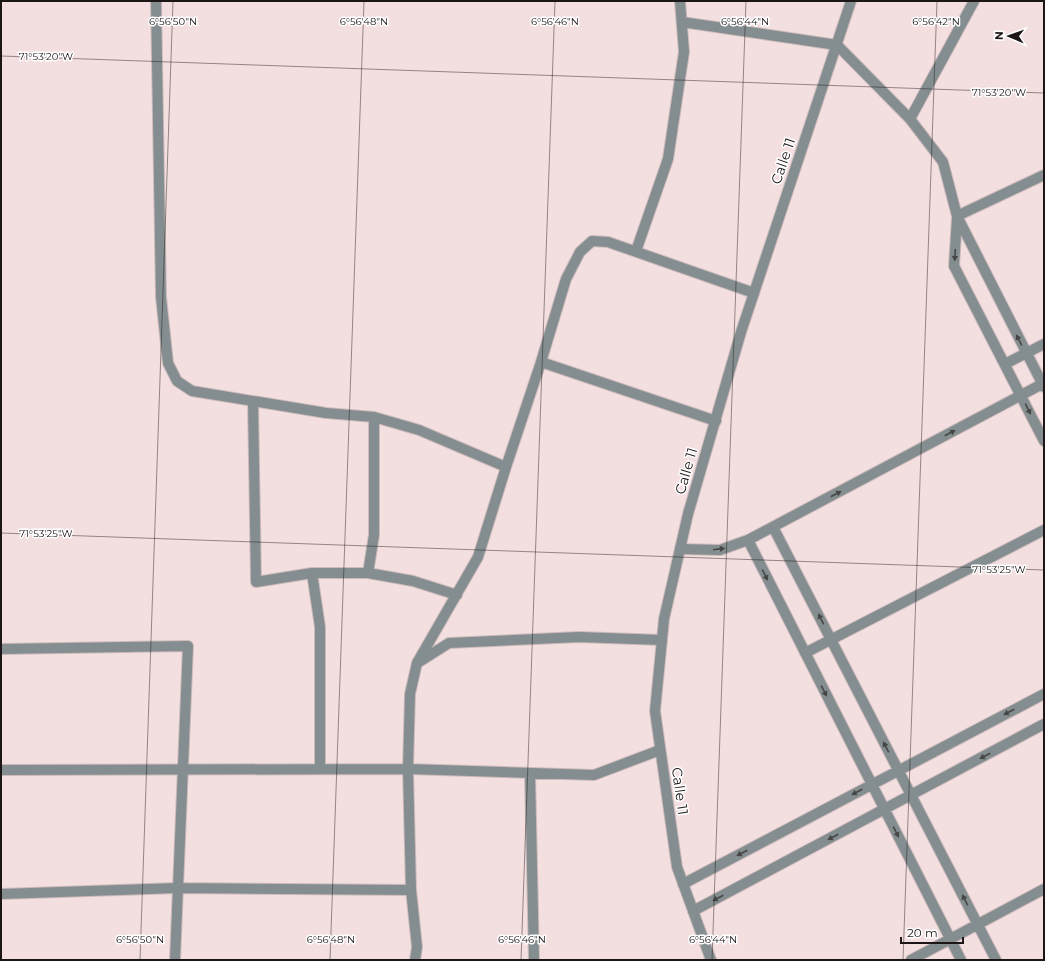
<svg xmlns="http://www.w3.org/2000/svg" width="1045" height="961" font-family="Montserrat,sans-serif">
<rect width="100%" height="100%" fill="#f4dfe0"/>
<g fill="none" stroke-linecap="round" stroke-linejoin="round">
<defs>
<path id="minor" d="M156 1 161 297 168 363 177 381 192 391 326 413 374 417 419 430 506 467
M682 22 837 45 910 119 943 162 957 216 1044 387
M910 119 974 1
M957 216 1044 175
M957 218 954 266 1044 441
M636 251 668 159 684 52 680 1
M541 362 716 421
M1005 364 1044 344
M253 401 256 582 312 573H368L413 581 457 595
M773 527 996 960
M748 540 961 960
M680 549 720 550 748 540 1044 383
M312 573 320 627V769
M368 573 374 535V417
M1 649 188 646 175 960
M805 653 1044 530
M419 662 449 643 579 637 662 640
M1 770 408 769 594 775 660 750
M530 773 534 960
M683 884 1044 694
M1 894 178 888 411 890
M693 911 1044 724
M415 960 417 947 411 890 408 769 410 694 417 663 478 557 506 467 541 362 566 279 580 252 592 241 608 242 754 293
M911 960 1044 889"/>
<path id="tertiary" d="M711 960 677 867 655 711 664 619 688 514 741 332 851 1"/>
</defs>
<use href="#minor" stroke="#cdbbbc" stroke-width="12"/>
<use href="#tertiary" stroke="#cdbbbc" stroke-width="12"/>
<use href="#minor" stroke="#848d8f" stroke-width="10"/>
<use href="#tertiary" stroke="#848d8f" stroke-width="10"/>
</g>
<defs><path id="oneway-solid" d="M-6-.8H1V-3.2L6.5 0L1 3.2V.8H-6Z"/></defs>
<g fill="#464647">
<use href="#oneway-solid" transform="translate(955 255) rotate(93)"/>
<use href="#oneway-solid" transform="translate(1019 340) rotate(-117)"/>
<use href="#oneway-solid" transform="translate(1028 409) rotate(63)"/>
<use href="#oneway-solid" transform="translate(950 433) rotate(-28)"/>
<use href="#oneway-solid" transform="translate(836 494) rotate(-28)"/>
<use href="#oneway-solid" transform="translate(719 549) rotate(-7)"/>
<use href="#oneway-solid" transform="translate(765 575) rotate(63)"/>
<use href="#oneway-solid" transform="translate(821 619) rotate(-117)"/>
<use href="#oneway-solid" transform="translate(824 691) rotate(63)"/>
<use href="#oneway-solid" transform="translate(1009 712) rotate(152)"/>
<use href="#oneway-solid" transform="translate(886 747) rotate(-117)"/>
<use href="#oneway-solid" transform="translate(985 756) rotate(152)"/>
<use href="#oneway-solid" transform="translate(857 792) rotate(152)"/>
<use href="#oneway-solid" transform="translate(896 832) rotate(63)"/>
<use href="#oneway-solid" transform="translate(833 837) rotate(152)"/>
<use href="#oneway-solid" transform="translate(742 853) rotate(152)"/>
<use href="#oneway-solid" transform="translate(718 898) rotate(152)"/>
<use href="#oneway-solid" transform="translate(965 900) rotate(-117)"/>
</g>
<path fill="none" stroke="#1d1617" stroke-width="1" stroke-opacity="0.45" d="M1 56 1044 93M1 533 1044 570M140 960 173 1M330 960 364 1M521 960 555 1M712 960 746 1M903 960 937 1"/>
<g text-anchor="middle" stroke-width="3" stroke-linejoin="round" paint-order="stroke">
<g font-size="14" fill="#1d1617" stroke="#fff">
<text transform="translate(783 161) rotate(-71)" y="5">Calle 11</text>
<text transform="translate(686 471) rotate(-74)" y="5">Calle 11</text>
<text transform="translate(680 791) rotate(82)" y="5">Calle 11</text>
</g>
</g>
<g font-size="10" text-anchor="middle" fill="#1d1617" stroke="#fff" stroke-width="3" stroke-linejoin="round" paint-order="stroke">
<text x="173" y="25">6°56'50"N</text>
<text x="364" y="25">6°56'48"N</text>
<text x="555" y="25">6°56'46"N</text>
<text x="745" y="25">6°56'44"N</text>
<text x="936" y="25">6°56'42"N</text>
<text x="46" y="60">71°53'20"W</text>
<text x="999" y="96">71°53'20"W</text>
<text x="46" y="537">71°53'25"W</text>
<text x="999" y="573">71°53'25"W</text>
<text x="140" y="943">6°56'50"N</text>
<text x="331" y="943">6°56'48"N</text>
<text x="522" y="943">6°56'46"N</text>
<text x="713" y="943">6°56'44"N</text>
</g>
<rect width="1045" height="961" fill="none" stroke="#1d1617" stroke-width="4"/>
<g transform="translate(1009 36) rotate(272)" stroke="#ffffff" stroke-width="3" paint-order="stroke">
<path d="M0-3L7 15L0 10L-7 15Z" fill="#1d1617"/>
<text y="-6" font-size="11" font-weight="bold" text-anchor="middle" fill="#1d1617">N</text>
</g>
<path d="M901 937v6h62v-6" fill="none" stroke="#1d1617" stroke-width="2"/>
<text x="907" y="937" font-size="12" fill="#1d1617" stroke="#ffffff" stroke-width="3" paint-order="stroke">20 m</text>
</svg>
